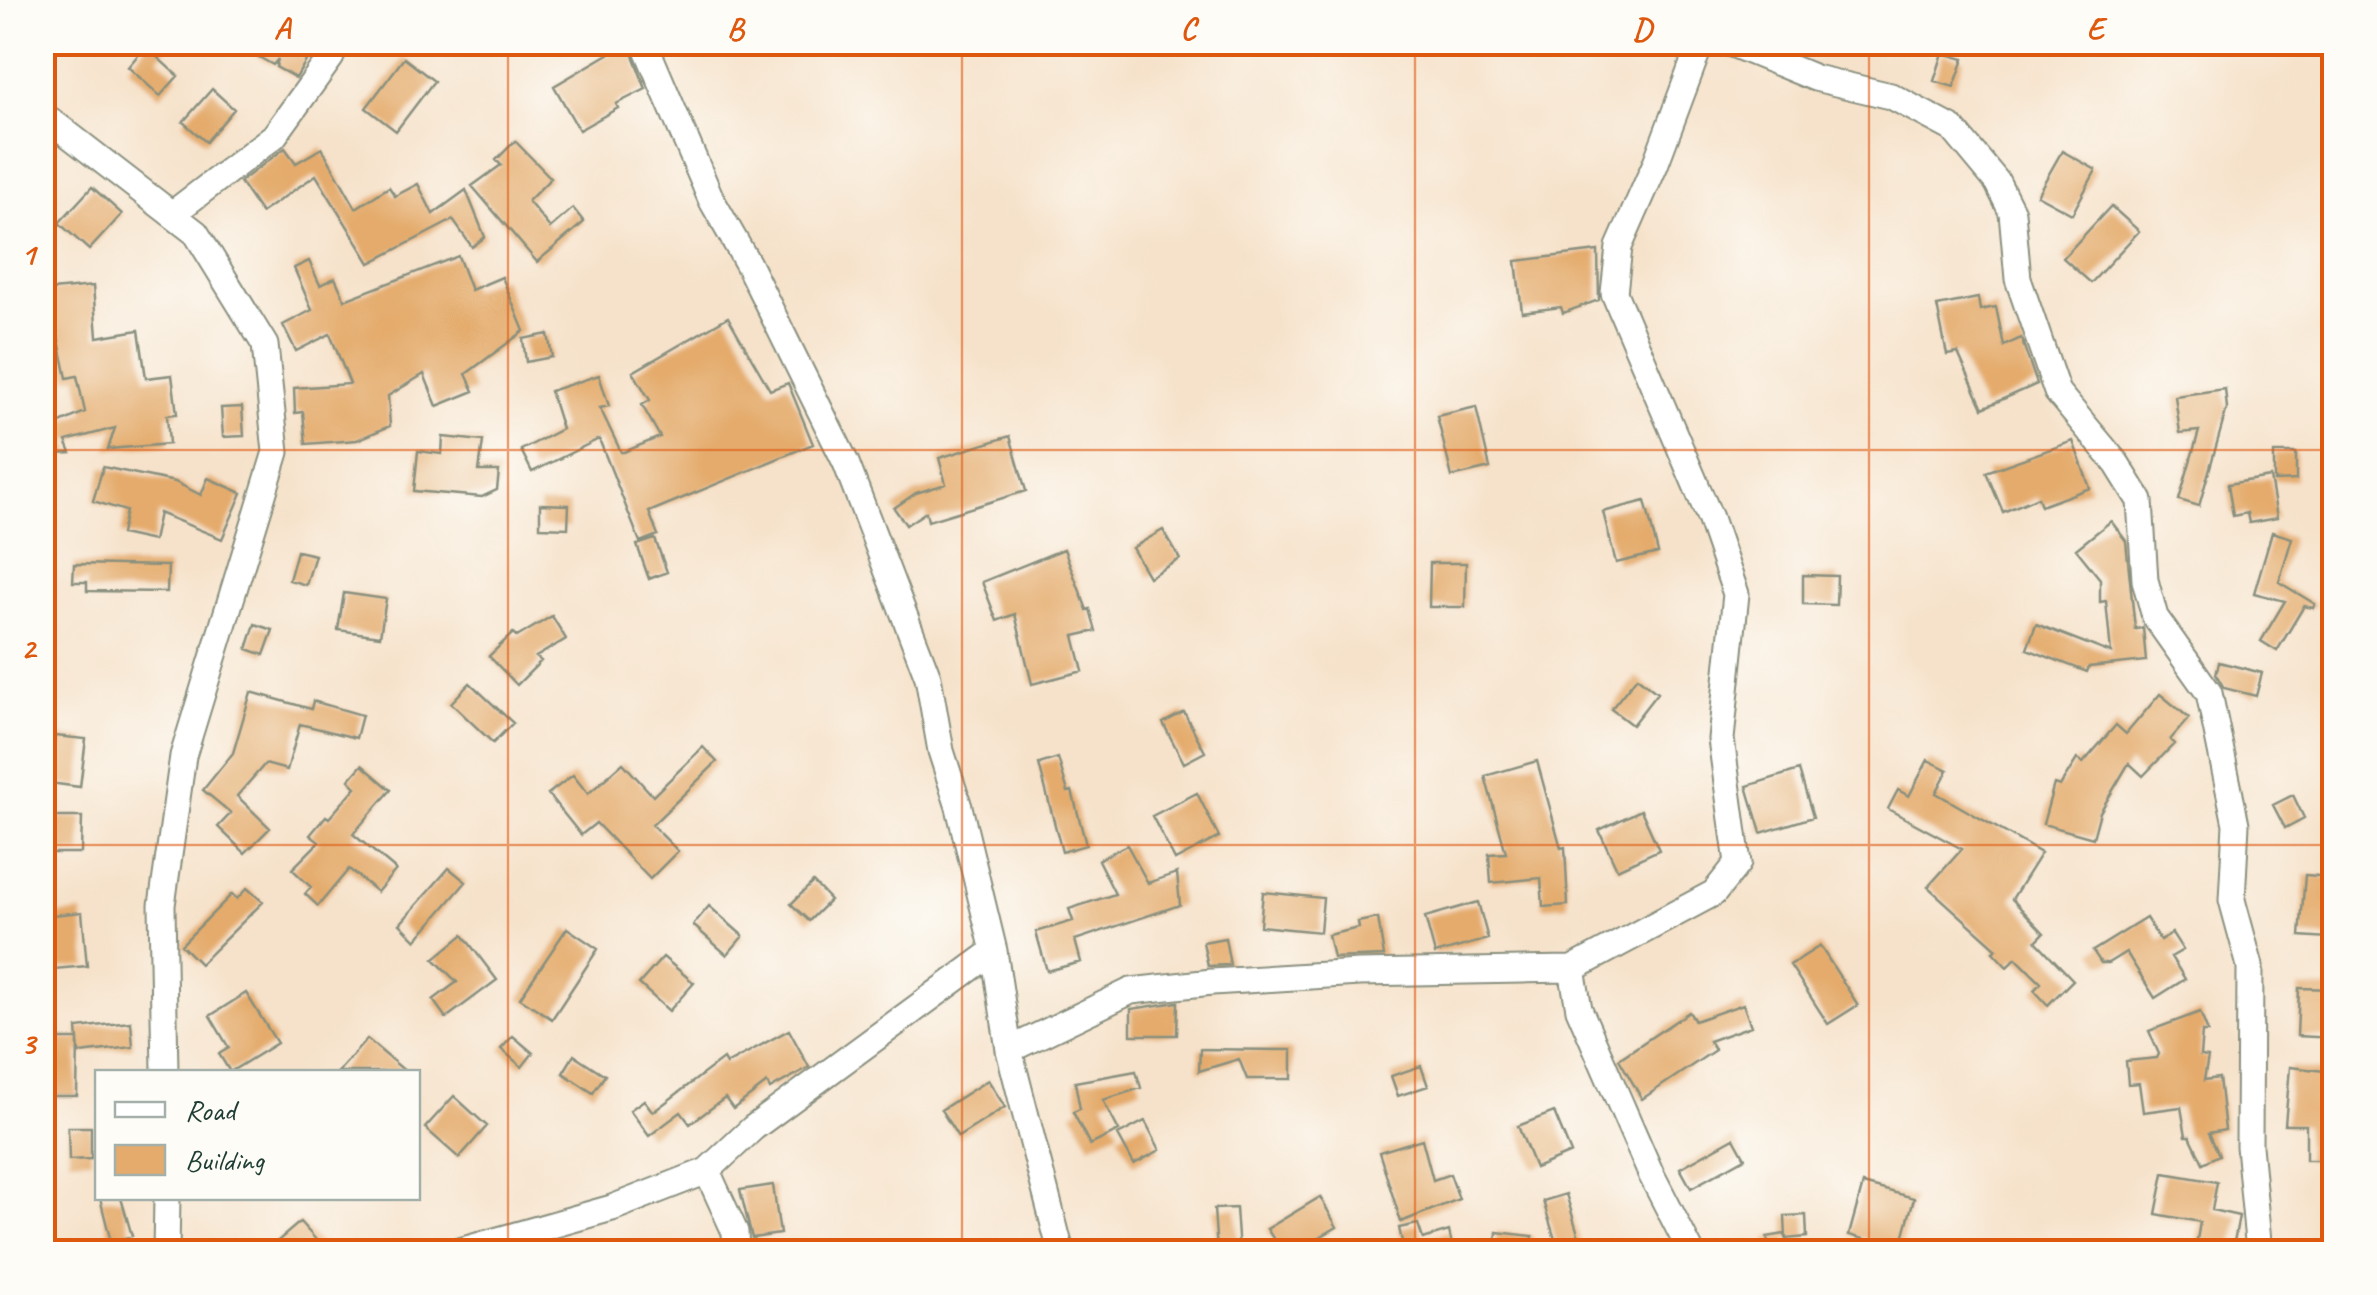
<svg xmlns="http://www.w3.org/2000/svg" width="2377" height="1295" font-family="Caveat,sans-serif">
<rect width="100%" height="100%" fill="#fdfcf7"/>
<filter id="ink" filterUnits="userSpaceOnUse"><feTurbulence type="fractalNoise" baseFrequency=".01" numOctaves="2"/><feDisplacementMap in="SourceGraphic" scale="20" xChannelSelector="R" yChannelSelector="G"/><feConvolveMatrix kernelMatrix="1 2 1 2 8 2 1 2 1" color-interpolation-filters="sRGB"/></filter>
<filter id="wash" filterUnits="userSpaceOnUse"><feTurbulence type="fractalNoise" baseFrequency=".0048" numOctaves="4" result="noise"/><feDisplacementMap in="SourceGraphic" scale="40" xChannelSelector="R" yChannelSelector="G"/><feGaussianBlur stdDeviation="2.25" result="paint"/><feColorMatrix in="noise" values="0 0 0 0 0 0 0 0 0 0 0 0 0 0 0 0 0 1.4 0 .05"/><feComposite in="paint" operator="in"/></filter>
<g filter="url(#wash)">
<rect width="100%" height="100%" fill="#f6e2ca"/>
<g id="blocks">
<path fill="#e4ab6c" d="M149 42H173L158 58 178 76 160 96 128 67Z
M232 42H317L296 78 276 67 278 59 273 65Z
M614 42H628L646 89 616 104 618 108 579 130 554 86 617 49Z
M1943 53 1964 59 1954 87 1934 81Z
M404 58 434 81 396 131 366 108Z
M212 89 234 109 206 142 183 122Z
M515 141 551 178 528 201 550 228 573 208 584 222 537 262 472 186 501 165 496 160Z
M285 148 296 163 322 148 356 208 389 187 395 196 418 184 433 214 466 190 485 237 472 247 453 220 370 263 316 175 261 213 240 182Z
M2062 151 2096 170 2072 214 2037 195Z
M92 187 122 214 89 250 59 223Z
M2111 206 2139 231 2091 283 2063 258Z
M1598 251 1599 300 1563 313 1561 307 1522 312 1516 261Z
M458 256 471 290 502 277 524 331 466 374 474 391 437 406 424 374 388 396 390 426 357 440 306 444 303 412 295 413 294 388 350 384 330 334 296 351 283 325 312 310 294 268 309 261 320 285 335 278 345 300Z
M93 286 97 337 139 330 146 378 172 375 177 414 167 415 169 444 108 449 115 428 66 441 71 453 42 455V431L85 412 77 376 67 378 54 317 42 315V291Z
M1978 298 1980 310 1996 307 2004 346 2021 338 2037 384 1983 408 1958 353 1947 355 1937 306Z
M728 317 770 390 788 383 813 444 649 512 658 535 640 542 599 439 532 472 521 450 562 429 550 391 599 375 609 406 600 408 621 452H624L660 437 642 405 650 400 633 372Z
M548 334 552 357 526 362 523 339Z
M2225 389 2227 408 2199 506 2179 500 2199 431 2180 433 2175 396Z
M242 407 244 436 223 437 221 408Z
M1476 407 1490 468 1452 477 1437 416Z
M1010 436 1026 491 928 521 926 512 906 525 894 508 916 493 946 484 939 458Z
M443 437 483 441 479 471H499L497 490 482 497 414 491 418 451 442 454Z
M2073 441 2090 488 2041 506 2038 497 2003 512 1986 472Z
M2274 453H2296V480L2274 481Z
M103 467 175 482 201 495 208 478 242 493 222 539 159 513 153 541 121 534 126 511 93 501Z
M2270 477 2277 518 2249 523 2247 513 2233 516 2228 484Z
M1645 501 1658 553 1616 563 1603 512Z
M540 504 569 505 568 528 540 527Z
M2111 521 2126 541 2135 629 2143 628 2146 661 2089 667 2087 672 2027 649 2036 624 2111 653 2106 601 2100 602V579L2076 549Z
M1163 530 1180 559 1149 577 1132 548Z
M2272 532 2292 538 2279 582 2315 604 2313 608 2304 606 2277 651 2261 641 2285 601 2254 593Z
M655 539 667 572 649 579 637 545Z
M1064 549 1087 610 1090 609 1096 631 1074 636 1083 671 1032 684 1015 614 997 621 982 582Z
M297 551 315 555 306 585 289 580Z
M1430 563H1466L1465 607H1429Z
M74 564 168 566 167 592 87 591V582H73Z
M1803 575 1837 576 1836 605 1803 604Z
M344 593 386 599 380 636 338 630Z
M552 616 566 639 536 657 541 661 517 685 489 656 513 633 517 637Z
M255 624 273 630 264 655 247 649Z
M2219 662 2262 673 2256 696 2224 688 2216 674Z
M1637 677 1657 693 1632 725 1611 709Z
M470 683 513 723 493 743 451 703Z
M251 692 311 709 313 701 362 715 356 738 300 724 287 770 265 764 237 796 270 828 245 853 218 827 231 813 203 790 233 753Z
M2160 694 2189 718 2170 740 2174 744 2143 776 2129 763 2100 812 2093 838 2043 824 2054 784 2060 786 2077 759 2083 763 2116 725 2126 734Z
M1184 712 1205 752 1184 763 1163 723Z
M55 736 86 739 80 787 49 783Z
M703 747 717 762 652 825 678 851 650 879 596 823 581 835 548 794 573 775 588 794 623 763 653 796Z
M1058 758 1068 792 1072 791 1086 845 1062 852 1039 764Z
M1928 760 1948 770 1936 793 2041 853 2012 899 2044 933 2036 941 2073 980 2048 1005 2034 990 2041 983 2016 958 2007 967 1993 952 1997 949 1928 887 1962 849 1888 809 1898 790 1909 796Z
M1537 761 1561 848 1565 847 1568 905 1543 907 1541 878 1491 883 1489 854 1506 853 1485 776Z
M362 765 391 790 353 834 396 870 377 892 349 869 318 906 305 894 311 887 292 869 319 842 310 835 326 816 329 818 356 787 349 780Z
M1799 770 1813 817 1761 833 1747 786Z
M1197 793 1219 837 1175 860 1152 816Z
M2293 795 2304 818 2285 828 2273 805Z
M1641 810 1659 850 1617 869 1599 830Z
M42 817H82L81 853H42Z
M1127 845 1148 883 1177 873 1180 905 1075 940 1081 962 1047 971 1036 932 1073 921 1069 909 1115 894 1098 860Z
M449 868 466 882 416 940 400 924Z
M2305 875 2333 877 2328 938 2300 936Z
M813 882 830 900 809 921 791 904Z
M247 888 263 902 200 964 181 945 232 894 237 899Z
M1263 892 1323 898 1320 932 1260 926Z
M1478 902 1488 939 1435 954 1425 917Z
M709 906 743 936 727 955 693 925Z
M82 912 87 966 54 969 52 939 42 940V916Z
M1378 918 1384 956 1333 958 1328 935 1359 928 1358 922Z
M2146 918 2160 940 2172 933 2183 950 2171 957 2185 979 2155 998 2126 952 2108 963H2101L2093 951Z
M567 928 598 949 552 1019 520 998Z
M463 935 497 980 446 1018 433 1000 457 982 434 959Z
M1225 938 1230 965 1208 966 1203 942Z
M1820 946 1858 1005 1828 1024 1790 965Z
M663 957 694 983 669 1011 639 984Z
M2299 988 2334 989V1038L2297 1036Z
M246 993 277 1043 230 1072 219 1054 229 1048 210 1016Z
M1178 1002 1177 1035H1131V1009Z
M1743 1004 1751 1026 1709 1041 1715 1050 1642 1099 1619 1059 1689 1012 1695 1021Z
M2200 1012 2208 1032H2202L2200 1056 2208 1057 2204 1080 2219 1078 2225 1130 2209 1133 2219 1155 2203 1163 2190 1136H2186L2181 1107 2143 1112 2139 1083 2128 1084 2126 1061 2157 1058 2159 1054 2149 1031Z
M131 1022 133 1047 79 1053 77 1028Z
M789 1030 809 1067 770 1089 767 1083 733 1109 725 1098 690 1124 681 1112 649 1136 630 1110 644 1100 653 1112 723 1059 726 1064Z
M513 1036 533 1053 522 1067 501 1049Z
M50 1039H78L77 1096H50Z
M367 1039 406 1072H338Z
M1200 1049 1292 1050V1079H1247L1239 1059 1199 1071Z
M574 1055 605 1075 593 1093 563 1073Z
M1421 1066 1428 1086 1398 1096 1391 1076Z
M2290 1067 2334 1072V1108L2330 1107 2329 1160H2306V1125H2285Z
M1136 1071 1141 1088 1103 1100 1119 1131 1090 1145 1073 1112 1080 1109 1075 1082Z
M988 1080 1005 1107 958 1137 941 1110Z
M454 1096 487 1126 459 1158 425 1128Z
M1554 1112 1571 1153 1535 1168 1518 1126Z
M1145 1121 1160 1150 1134 1164 1118 1135Z
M68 1127H91V1159L69 1160Z
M1734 1138 1745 1158 1691 1188 1680 1168Z
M1422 1139 1433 1180 1450 1174 1459 1199 1401 1222 1379 1152Z
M2164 1173 2217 1182 2212 1210 2239 1216 2232 1252H2195L2200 1222 2156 1214Z
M1863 1184 1914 1198 1900 1249 1849 1235Z
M773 1185 780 1234 752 1238 740 1190Z
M1566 1194 1582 1247 1559 1252 1543 1201Z
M1320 1197 1337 1227 1294 1252H1282L1267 1229Z
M100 1198H121L132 1236 111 1242Z
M1236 1208 1239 1252H1217L1214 1209Z
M1806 1215 1807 1237 1786 1239 1785 1216Z
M300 1222 327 1252H265Z
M1418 1224 1423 1239 1449 1231 1453 1250 1395 1252V1249L1403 1246 1399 1228Z
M1497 1232 1533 1236 1531 1252H1495Z
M1785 1234 1788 1252H1770L1767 1237Z"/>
</g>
</g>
<g filter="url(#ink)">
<use href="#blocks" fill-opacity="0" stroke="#8a907f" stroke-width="2.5"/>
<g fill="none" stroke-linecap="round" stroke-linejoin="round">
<defs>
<path id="minor" d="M644 42 711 199 748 264 846 463 928 677 941 751 959 807 994 951 1009 1050 1061 1252
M1727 42 1815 78 1891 96 1953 129 1997 182 2012 212 2018 279 2057 392 2117 464 2140 501 2145 580 2155 617 2209 693 2236 824 2232 900 2250 966 2249 1146 2259 1252
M42 114 196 233 265 345 276 452 183 756 162 905 165 1072
M172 214 274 136 331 57 334 42
M1572 969 1579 1009 1651 1174 1691 1252
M1009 1050 1131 991 1212 982 1359 973 1572 969 1714 893 1738 863 1721 739 1736 594 1710 518 1614 293 1619 247 1655 165 1701 42
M707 1171 735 1232 736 1252
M166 1252 167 1198
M456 1252 612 1208 707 1171 753 1128 994 951"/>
</defs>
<use href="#minor" stroke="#8a907f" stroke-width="29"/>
<use href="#minor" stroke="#fff" stroke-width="25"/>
</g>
</g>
<path fill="none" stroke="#de580e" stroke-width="2.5" stroke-opacity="0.55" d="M508 42V1252M962 42V1252M1415 42V1252M1869 42V1252M42 450H2334M42 845H2334"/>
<rect width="2377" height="1295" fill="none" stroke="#fdfcf7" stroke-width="110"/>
<rect x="95" y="1070" width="325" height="130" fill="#fdfcf7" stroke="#a4b0a9" stroke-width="2.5"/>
<rect x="115" y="1102" width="50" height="15" fill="#ffffff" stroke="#a4b0a9" stroke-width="2.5"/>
<text x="185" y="1120" font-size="30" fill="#1f3d34">Road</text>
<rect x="115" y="1145" width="50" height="30" fill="#e4ab6c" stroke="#a4b0a9" stroke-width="2.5"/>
<text x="185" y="1170" font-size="30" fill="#1f3d34">Building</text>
<rect x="55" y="55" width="2267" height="1185" fill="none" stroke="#de580e" stroke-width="4"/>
<g font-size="32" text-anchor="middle" font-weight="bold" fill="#de580e">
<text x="282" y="39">A</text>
<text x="735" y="39">B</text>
<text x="1188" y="39">C</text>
<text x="1642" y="39">D</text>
<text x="2095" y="39">E</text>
<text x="28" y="264">1</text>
<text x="28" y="659">2</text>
<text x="28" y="1054">3</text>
</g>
</svg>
